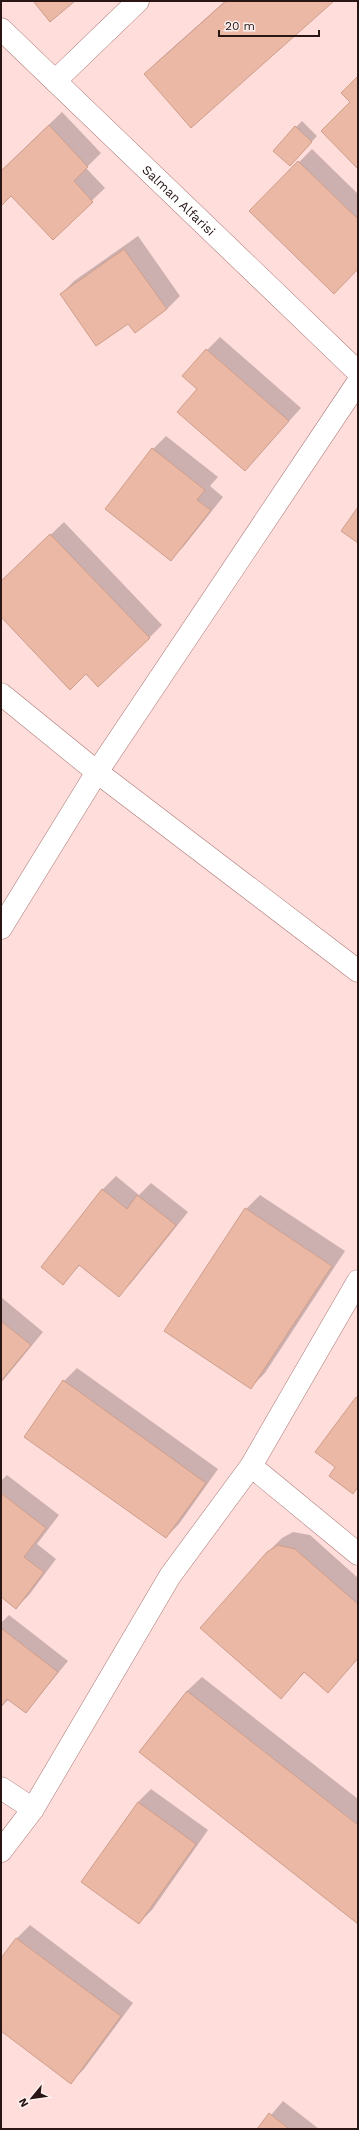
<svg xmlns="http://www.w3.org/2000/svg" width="359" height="2130" font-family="'Work Sans',sans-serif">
<rect width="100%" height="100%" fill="#ffdddb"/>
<path fill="#0003" d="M225 1H332L145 74 159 60Z
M62 112 101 153 86 168 105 188 53 238 11 195 1 205V171Z
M302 121 317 136 296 159V127Z
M312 149 358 194V268L251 211Z
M138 236 180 296 167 309 135 332 128 322 61 294 74 281Z
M220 337 301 408 245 470 207 350Z
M166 436 218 477 210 486 223 497 184 546 171 559 153 449Z
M64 522 162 625 149 638 86 673 1 616V582Z
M116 1176 139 1195 151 1183 188 1212 132 1282 119 1295 80 1265 63 1283 42 1267 103 1189Z
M260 1195 345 1251 265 1373 251 1387 246 1209Z
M1 1297 43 1332 1 1383Z
M77 1368 218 1469 179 1524 166 1537 64 1381Z
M7 1475 59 1515 37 1544 56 1559 29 1595 16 1608 1 1596V1481Z
M293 1532 310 1535 358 1578V1659L328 1691 305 1672 280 1698 268 1552 282 1538Z
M9 1615 68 1661 26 1712 9 1699 1 1707V1623Z
M202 1677 358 1799V1922L140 1752 187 1691Z
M151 1789 208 1830 152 1910 139 1923 138 1802Z
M30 1925 133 2003 84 2069 71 2082 1 2030V1959L17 1938Z
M283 2101 319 2129H259Z"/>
<path fill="#eab8a5" stroke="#ce9e8c" d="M33 1H75L50 22Z
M226 1H334L191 128 144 74Z
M358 76V169L321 131 350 102 341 93Z
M49 125 88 167 74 181 93 202 53 240 11 196 1 206V171Z
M295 126 312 142 290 166 273 151Z
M298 161 358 219V269L334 294 249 211Z
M124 249 167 309 135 333 128 324 96 346 60 294Z
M206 349 289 421 245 471 177 412 197 389 182 376Z
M152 448 205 490 197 500 211 510 171 561 105 509Z
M358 507V543L341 531Z
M50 534 150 638 98 687 86 674 70 690 1 617V581Z
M102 1189 127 1209 137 1195 176 1225 119 1297 79 1265 63 1285 41 1267Z
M245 1208 332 1266 251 1389 164 1331Z
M1 1321 31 1345 1 1381Z
M63 1380 206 1483 166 1538 24 1437Z
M356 1397 358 1398V1487L353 1494 329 1476 335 1467 315 1452Z
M1 1493 46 1528 24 1557 44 1572 16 1609 1 1597Z
M278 1545 295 1549 358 1604V1658L328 1693 304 1672 281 1699 200 1628 267 1552Z
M1 1628 58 1672 26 1713 7 1699 1 1707Z
M187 1691 358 1825V1924L139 1752Z
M138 1802 196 1844 139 1924 81 1882Z
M16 1938 121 2016 71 2084 1 2031V1958Z
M269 2113 289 2129H257Z"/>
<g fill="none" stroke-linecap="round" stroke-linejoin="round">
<defs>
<g id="minor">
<path id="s1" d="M1 29 358 372"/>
<path d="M55 81 138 1"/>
<path d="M1 694 97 772 358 971"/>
<path d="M1 928 97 772 358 382"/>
<path d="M251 1466 358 1554"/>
<path d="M1 1788 33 1809"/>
<path d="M1 1851 33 1809 170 1576 251 1466 358 1281"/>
</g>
</defs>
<use href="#minor" stroke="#a97775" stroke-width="23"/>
<use href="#minor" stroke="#fff" stroke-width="22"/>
</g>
<g text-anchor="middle" stroke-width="4" stroke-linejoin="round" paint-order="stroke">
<g font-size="13" fill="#281514" stroke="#fcf0ef">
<text dy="5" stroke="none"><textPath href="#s1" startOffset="247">Salman Alfarisi</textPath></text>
</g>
</g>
<rect width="359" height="2130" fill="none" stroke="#281514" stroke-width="4"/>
<g transform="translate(32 2098) rotate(241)" stroke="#fcf0ef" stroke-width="3" paint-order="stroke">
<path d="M0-3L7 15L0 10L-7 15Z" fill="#281514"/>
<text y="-6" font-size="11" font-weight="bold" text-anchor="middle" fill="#281514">N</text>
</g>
<path d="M219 30v6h100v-6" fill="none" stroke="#281514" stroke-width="2"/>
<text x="225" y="30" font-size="12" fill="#281514" stroke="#fcf0ef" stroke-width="3" paint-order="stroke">20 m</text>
</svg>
